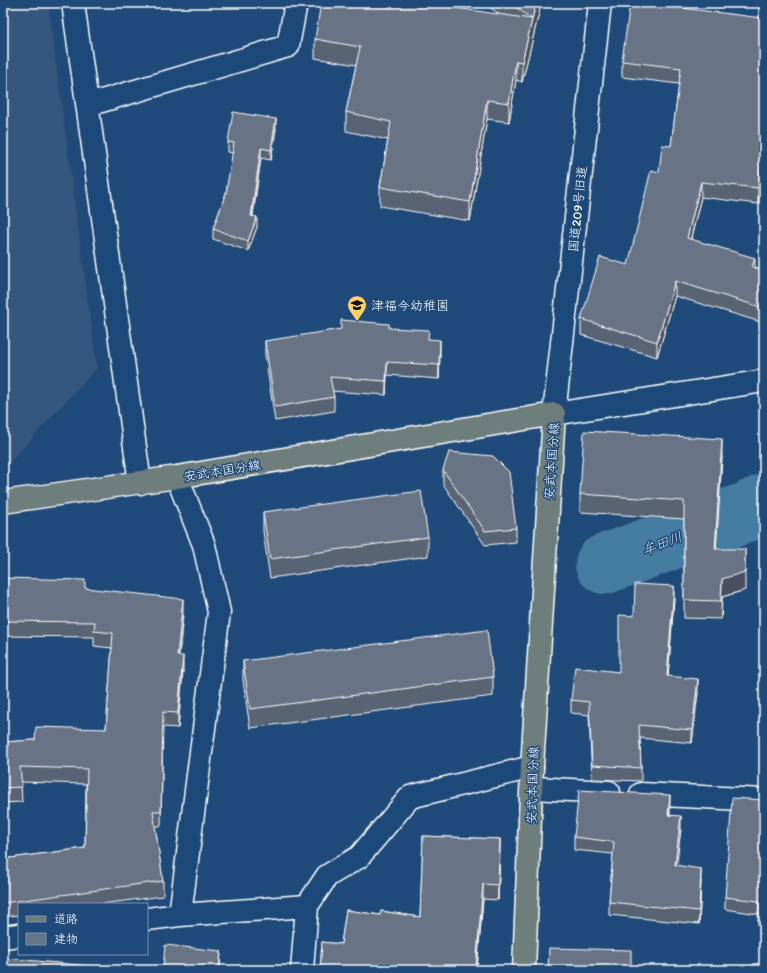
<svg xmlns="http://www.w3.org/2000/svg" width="767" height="973" font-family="Itim,'Klee One',sans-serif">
<rect width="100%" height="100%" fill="#1f4a7a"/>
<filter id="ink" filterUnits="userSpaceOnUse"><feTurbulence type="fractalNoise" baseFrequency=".025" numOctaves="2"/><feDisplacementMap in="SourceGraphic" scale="8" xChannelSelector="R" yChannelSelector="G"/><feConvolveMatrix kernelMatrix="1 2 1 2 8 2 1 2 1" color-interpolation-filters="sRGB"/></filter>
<g filter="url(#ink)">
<path fill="#35567e" d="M3 3H48L97 368 9 463 3 464Z"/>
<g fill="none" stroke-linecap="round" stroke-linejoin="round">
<path stroke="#457ba2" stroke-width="60" d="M605 564 747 512 764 504"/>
<defs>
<path id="minor" d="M73 3 140 483
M600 3 554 414 764 381
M88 105 288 46 296 3
M177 477 204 545 219 612 180 915
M532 788 609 792
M641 794 764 800
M147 919 180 915 307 906
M3 937 19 935
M302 970 307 906 327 876 359 857 410 797 532 767"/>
<path id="major" d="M3 502 177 477 554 414 532 767 524 970"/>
</defs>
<use href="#minor" stroke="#fff" stroke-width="25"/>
<use href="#major" stroke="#fff" stroke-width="25"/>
<use href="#minor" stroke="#1f4a7a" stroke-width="22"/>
<use href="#major" stroke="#6d7e7c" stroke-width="22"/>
</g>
<path fill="#596373" stroke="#fff" d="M484 3H542L541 5 522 82 516 80 509 122 487 119 470 221 380 206V187L388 140 346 131V112L356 65 315 58V39L500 15Z
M764 3V158L758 204 701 197 691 239 755 267 764 270V323L675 296 657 357 581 335V319L628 265 659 172 671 146 679 84 622 77V61L762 18Z
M276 129 271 160 261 158 253 216 257 227 248 251 213 239V229L226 193 233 153 228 152V142Z
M389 328 429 339 440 353 439 379 387 375 386 395 332 391 334 397V411L275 421 265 355V341Z
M722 457 716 549 745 590 722 597 721 619 684 618V519L580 512V494Z
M443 470 516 528V542L485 545 443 484Z
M263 512 428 537V556L270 578 263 531Z
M3 578 85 588 183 614 179 656 183 671 178 728 163 727 161 826H155L163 881V896L101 904H19V915L3 917V859L85 848 86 784 21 782 22 802 3 803V742L35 740 106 729 112 648 94 646V637L3 636Z
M674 599 668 676 698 692 692 743 640 738 641 768V781L592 779 589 715 571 713V700L619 672 634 616Z
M243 661 493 677V696L250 728 243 680Z
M764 800V927L758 926V914L725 909V897Z
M670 808V815L681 829 676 865 701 881 699 924 609 915V902L613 854 574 850V837Z
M423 836 500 839 498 900 483 899 477 968 487 970H320L322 942 341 944 346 910 380 915 381 911 420 917Z"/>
<path fill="#48505e" stroke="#fff" d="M536 3H542L541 5 522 82V62Z
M516 61V80L509 122V103Z
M487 100V119L470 221V202Z
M276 119V129L271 160V150Z
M764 142V158L758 204V188Z
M261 148V158L251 225V216Z
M701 182V197L687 253V238Z
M257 217V227L248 251V241Z
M755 258V273L752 267Z
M675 281V296L657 357V342Z
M440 340V353L439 379V365Z
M387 362V375L386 395V381Z
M722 439V457L715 567V549Z
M745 549V590L722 597 721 619 722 579Z
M674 586V599L667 690V676Z
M183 599V614L177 671V656Z
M183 656V671L178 728V713Z
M698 679V692L692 743V730Z
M670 795V808L668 828V815Z
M681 816V829L675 878V865Z
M500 839V854L498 900V885Z
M701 869V881L699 924V911Z
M483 884V899L477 970H476Z
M221 951 220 970H219Z"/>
<path fill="#677386" stroke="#fff" d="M321 3H421L532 19 510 3H536L522 62 516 61 509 103 487 100 470 202 380 187 391 122 346 112 360 47 315 39Z
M630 3H642L762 18 764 3V142L758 188 701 182 687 238 755 258 752 267 764 270V308L675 281 657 342 581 319 600 257 628 265 651 170 659 172 662 145 671 146 681 68 622 61Z
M233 112 276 119 271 150 261 148 251 216 257 217 248 241 213 229 226 193 234 143 228 142Z
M341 320 389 324V328L429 330 428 339 440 340 439 365 387 362 386 381 330 377 334 397 275 407 265 341 341 329Z
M584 431 722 439 715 549H745V572L722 579 721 601 684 600V501L580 494Z
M449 452 493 456 509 472 516 528 485 531 443 470Z
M421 491 428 537 270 559 263 512Z
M3 578 85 580V588L183 599 177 656H183L178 713 163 712 161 811H153L163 881 3 903V859L85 848 87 769 20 767 22 787 3 788V742L35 740 36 727 106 729 113 633 94 631 95 622 3 621Z
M635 584 674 586 667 676 698 679 692 730 639 725 641 768 592 765 589 702 571 700 575 667 619 672V615L634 616Z
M487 630 493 677 250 709 243 661Z
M579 790 670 795 668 815 681 816 675 865 701 869 699 911 609 902 614 842 574 837Z
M732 798 764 800V914H758L759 901 725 897Z
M423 836 500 839 498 885 483 884 476 968 487 970H320L322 942 341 944 346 910 380 915 381 911 420 917Z
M165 945 221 951 219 970H163Z
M549 948 631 950V970H548Z
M5 958 111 968V970H4Z
M764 963V970H754L753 964Z"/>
</g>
<defs>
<symbol id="school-pin" viewBox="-11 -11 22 30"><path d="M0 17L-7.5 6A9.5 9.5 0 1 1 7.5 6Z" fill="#ffd166" stroke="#1f4a7a"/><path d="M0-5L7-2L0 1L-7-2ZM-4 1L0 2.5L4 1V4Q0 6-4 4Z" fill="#111"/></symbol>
</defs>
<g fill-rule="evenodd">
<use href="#school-pin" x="346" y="294" width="22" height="30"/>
</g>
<g text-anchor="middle" stroke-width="3" stroke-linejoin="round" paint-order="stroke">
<g font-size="13" fill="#fff" stroke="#1f4a7a">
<text transform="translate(577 209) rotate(-84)" y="5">国道209号旧道</text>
<text transform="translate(551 461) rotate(-86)" y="5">安武本国分線</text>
<text transform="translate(222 470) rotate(-9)" y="5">安武本国分線</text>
<text transform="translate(532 785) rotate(-88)" y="5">安武本国分線</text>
</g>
<g font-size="13" fill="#fff" stroke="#1f4a7a" text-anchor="start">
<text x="371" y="310">津福今幼稚園</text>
</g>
<g font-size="14" font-style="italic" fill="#d0dee8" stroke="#1f4a7a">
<text transform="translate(662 543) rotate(-21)" y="5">牟田川</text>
</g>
</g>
<rect width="767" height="973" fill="none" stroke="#1f4a7a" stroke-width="16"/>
<rect x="8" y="8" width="751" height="957" fill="none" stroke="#fff" stroke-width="1.5" filter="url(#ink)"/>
<rect x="18" y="903" width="130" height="52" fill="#1f4a7a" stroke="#7992af"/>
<rect x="26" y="916" width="20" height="6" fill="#6d7e7c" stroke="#7992af"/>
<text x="54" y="923" font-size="12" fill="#ffffff">道路</text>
<rect x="26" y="933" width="20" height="12" fill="#677386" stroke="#7992af"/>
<text x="54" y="943" font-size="12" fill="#ffffff">建物</text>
</svg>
